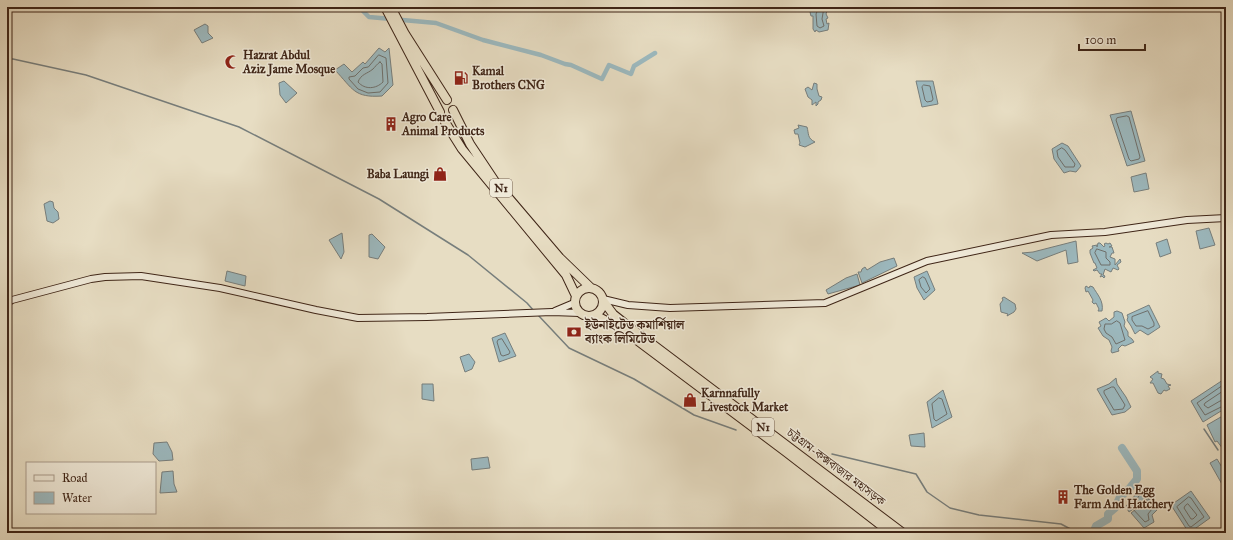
<svg xmlns="http://www.w3.org/2000/svg" width="1233" height="540" font-family="'IM FELL Great Primer','Noto Serif Bengali',serif">
<rect width="100%" height="100%" fill="#e7ddc3"/>
<filter id="stains"><feTurbulence type="fractalNoise" baseFrequency=".005" numOctaves="4"/><feColorMatrix values="0 0 0 0 .2 0 0 0 0 .09 0 0 0 0 .02 0 0 0 .5 -.17"/></filter>
<radialGradient id="worn" r=".72"><stop offset=".6" stop-color="#630" stop-opacity="0"/><stop offset="1" stop-color="#630" stop-opacity=".3"/></radialGradient>
<path fill="#9cb9bf" stroke="#777e7c" d="M828 8 826 14 828 18 826 19 827 24 829 23 828 30 819 32 816 30 815 32 813 29V16H811L810 12 815 9Z
M205 24 208 26V33L213 38 202 43 194 30Z
M379 48 385 52 389 48 393 85 382 96C354 98 353 89 335 70L344 64 352 72 363 62 365 64Z
M284 81 297 93 286 103 280 95 279 83Z
M916 81H933L938 104 922 107Z
M814 83 817 84V89L819 96 822 97 821 100 818 102V104L816 106V102L812 105V100L808 97 805 89 808 87 812 90Z
M1131 111 1145 161 1127 166 1110 115Z
M798 125 807 127C809 134 807 138 815 142L805 147 799 145 800 143 798 134H795L794 130 799 128Z
M1062 143 1068 146 1081 166 1076 172 1070 171 1064 173 1054 159 1052 149Z
M1146 173 1149 189 1134 192 1131 177Z
M50 201 53 202 54 208 58 212 59 219 53 223 47 221 44 204Z
M1209 228 1215 245 1200 249 1196 231Z
M342 233 344 252 341 259 329 240Z
M372 234 385 247 378 259 369 257V235Z
M1167 239 1171 253 1160 257 1156 243Z
M1076 241 1078 262 1068 264 1066 250 1037 261 1022 253 1033 252Z
M1098 243H1100L1104 247 1105 245 1104 244 1106 243 1108 244 1110 243 1112 246 1109 247H1112L1114 253H1112L1110 257 1115 259V265L1120 259 1121 262 1117 265 1119 269 1118 270 1113 268 1111 272 1105 269 1103 275 1105 276 1104 278 1102 276 1100 277 1102 274H1100L1097 270 1094 271 1093 270 1097 268 1095 263H1094L1090 253V250L1093 248 1092 246 1097 245V247Z
M894 258 897 266 862 283 858 272H861L862 269 865 267 867 270 880 262Z
M227 271 246 276 245 286 225 281Z
M927 271 935 290 924 300 917 288 914 277Z
M857 274 860 285 828 294 826 290 846 278Z
M1086 286 1089 288 1090 286 1093 287C1097 294 1104 301 1102 311H1098L1099 309 1096 303 1094 304 1092 302 1093 300 1088 291 1086 292 1085 288Z
M1004 297 1015 304 1016 309 1014 312 1007 316 1008 314 1001 312 1000 304 1003 300 1002 298Z
M1149 305 1160 327 1148 335 1140 330 1135 334 1131 326 1127 320 1128 317 1127 315Z
M1117 311 1122 313 1125 322 1124 326 1128 332V336L1132 339 1134 342 1125 346 1122 345 1118 349 1119 351 1112 353 1111 351 1112 347 1109 340 1103 336 1098 328 1101 326 1099 322 1106 318 1109 321 1114 317V312Z
M505 333 516 356 499 362 492 338Z
M469 354 475 362 472 369 465 372 460 357Z
M1158 371V373L1162 374 1161 378 1164 379 1167 384 1171 385 1168 386 1170 389 1166 391 1164 390 1161 394 1158 393 1153 383H1150L1153 379 1150 377Z
M1116 378 1117 384 1126 397 1131 407 1125 412 1112 415 1097 389 1109 384Z
M1226 378V408L1203 422 1191 401Z
M422 384H433L434 401 422 399Z
M943 390 952 417 932 428 927 402Z
M1226 414V453L1217 441 1215 442 1207 425Z
M924 433 925 447 911 446 909 435Z
M167 442 172 452 173 460 159 461 153 454 154 443Z
M488 457 490 468 472 470 471 459Z
M1217 459 1226 474V484L1223 486 1210 463Z
M173 471 174 484 177 492 160 493 162 472Z
M1141 488 1149 498 1129 512 1126 507 1127 505Z
M1191 491 1210 518 1189 533 1171 505Z
M1149 499 1151 500 1157 510 1152 515 1154 522 1144 528 1131 513Z"/>
<g fill="none" stroke-linecap="round" stroke-linejoin="round">
<path stroke="#6e6f6b" stroke-width="1" d="M819 7 816 14 817 26 820 28 824 26 822 19 824 7
M379 55 386 58 388 83 380 92 368 93 358 89 349 79V77L355 76 363 68 368 67Z
M380 62 382 64 383 82C376 89 365 90 358 82 361 74 367 74 373 69 375 67 377 64 380 62Z
M924 85 930 86 933 99 932 101 927 102 925 100 922 87Z
M1127 116 1129 117 1140 157 1139 159 1131 161 1129 159 1116 120 1117 118Z
M1062 148 1065 150 1075 164 1074 167H1065L1058 157 1057 151Z
M1097 249 1106 252V258L1110 262V265H1101L1095 253Z
M923 277 925 278 930 289 926 293 921 287 919 280Z
M1148 311 1154 323V326L1148 329 1142 326H1136L1132 320V317Z
M1117 321 1120 323 1125 340 1116 344 1112 337 1106 333 1104 329 1105 324H1111Z
M502 339 510 352 509 354 503 356 501 355 497 342 498 340Z
M1226 383 1197 403 1205 415 1223 406 1226 405
M1112 387H1114L1125 405 1123 409 1114 410 1104 393V391Z
M1226 389 1205 403 1204 405 1208 408 1220 401 1226 400
M939 398 942 399 947 414 936 421 934 419 932 404Z
M1141 494 1144 497 1152 509 1148 514 1149 520 1145 522 1131 507Z
M1189 497 1191 498 1204 517 1191 527 1189 526 1177 507Z
M1188 504 1197 515 1193 519H1191L1184 508 1185 506Z"/>
<path stroke="#777e7c" stroke-width="1.5" d="M7 59H13L86 75 239 127 379 199 468 255 527 303 534 311
M538 315 569 348 634 379 694 415 736 430
M1204 429 1218 450
M832 454 916 474 927 492 950 508 979 515 1061 524 1078 533"/>
<path stroke="#9cb9bf" stroke-width="4.5" d="M359 7 369 17 436 23 483 40 541 55 565 64 571 65 602 79 609 65 631 74 634 66 655 53"/>
<path stroke="#9cb9bf" stroke-width="8" d="M1093 533 1096 526 1108 519V514L1115 508 1120 497 1129 489 1137 479V471L1122 448"/>
<defs>
<path id="secondary" d="M603 299 628 305 670 308 825 303 927 261 1051 235 1105 232 1187 220 1226 218
M7 303 12 300 91 279 105 277 141 276 220 288 316 310 358 318 427 317 552 312 580 313
M555 311 574 303"/>
<path id="highway" d="M385 7 440 112
M393 11 405 34 447 100
M453 110 470 144 496 183 560 258 590 287
M445 122 462 149 566 275 576 296
M575 302a14 14 0 1 1 28 0a14 14 0 1 1-28 0Z
M604 302 613 314 623 322 903 533
M595 315 622 329 786 452 891 533"/>
</defs>
<use href="#secondary" stroke="#3f2517" stroke-width="8"/>
<use href="#highway" stroke="#3f2517" stroke-width="10"/>
<use href="#secondary" stroke="#efe9d8" stroke-width="6"/>
<use href="#highway" stroke="#e7ddc3" stroke-width="8"/>
</g>
<defs>
<symbol id="mosque-bare" viewBox="-9 -9 18 18"><path d="M3.5-4.9A6 6 0 1 0 3.5 4.9A5 5 0 1 1 3.5-4.9Z" fill="#8f2418" stroke="#efe9d8" stroke-width="2.5" paint-order="stroke"/></symbol>
<symbol id="fuel-bare" viewBox="-9 -9 18 18"><path d="M-5.5-6h7V0h2V4h1.3V-2.5L3-4.5l.8-.8L6-3V5H2.5V1h-1V6h-7ZM-4.2-4.7v3.2H.2V-4.7Z" fill="#8f2418" stroke="#efe9d8" stroke-width="2.5" paint-order="stroke"/></symbol>
<symbol id="building-bare" viewBox="-9 -9 18 18"><path d="M-4-6H4V6H1V3H-1V6H-4ZM-2.5-4.3h1.7v1.8h-1.7ZM.8-4.3h1.7v1.8H.8ZM-2.5-1h1.7V.8h-1.7ZM.8-1h1.7V.8H.8Z" fill="#8f2418" stroke="#efe9d8" stroke-width="2.5" paint-order="stroke"/></symbol>
<symbol id="shop-bare" viewBox="-9 -9 18 18"><path d="M-5-2.5h2.3a2.7 3.5 0 0 1 5.4 0H5L5.5 6h-11ZM-1.5-2.5h3a1.5 2.3 0 0 0-3 0Z" fill="#8f2418" stroke="#efe9d8" stroke-width="2.5" paint-order="stroke"/></symbol>
<symbol id="bank-bare" viewBox="-9 -9 18 18"><path d="M-6-4H6V4H-6ZM0-2.3a2.3 2.3 0 1 0 0 4.6a2.3 2.3 0 1 0 0-4.6Z" fill="#8f2418" stroke="#efe9d8" stroke-width="2.5" paint-order="stroke"/></symbol>
</defs>
<g fill-rule="evenodd">
<use href="#mosque-bare" x="222" y="52" width="20" height="20"/>
<use href="#fuel-bare" x="451" y="68" width="20" height="20"/>
<use href="#building-bare" x="381" y="114" width="20" height="20"/>
<use href="#shop-bare" x="430" y="164" width="20" height="20"/>
<use href="#bank-bare" x="564" y="322" width="20" height="20"/>
<use href="#shop-bare" x="680" y="390" width="20" height="20"/>
<use href="#building-bare" x="1053" y="487" width="20" height="20"/>
</g>
<g text-anchor="middle" stroke-width="3" stroke-linejoin="round" paint-order="stroke">
<g fill="#efe9d8" stroke="#746051" stroke-width="1">
<rect x="490" y="179" width="22" height="18" rx="3"/>
<rect x="752" y="418" width="22" height="18" rx="3"/>
</g>
<g font-size="11" font-weight="bold" fill="#3f2517">
<text x="501" y="192">N1</text>
<text x="763" y="431">N1</text>
</g>
<g font-size="12" font-weight="bold" fill="#3f2517" stroke="#efe9d8" text-anchor="start">
<text x="243" y="59">Hazrat Abdul<tspan x="243" dy="14">Aziz Jame Mosque</tspan></text>
<text x="472" y="75">Kamal<tspan x="472" dy="14">Brothers CNG</tspan></text>
<text x="402" y="121">Agro Care<tspan x="402" dy="14">Animal Products</tspan></text>
<text x="429" y="178" text-anchor="end">Baba Laungi</text>
<text x="585" y="329">ইউনাইটেড কমার্শিয়াল<tspan x="585" dy="14">ব্যাংক লিমিটেড</tspan></text>
<text x="701" y="397">Karnnafully<tspan x="701" dy="14">Livestock Market</tspan></text>
<text x="1074" y="494">The Golden Egg<tspan x="1074" dy="14">Farm And Hatchery</tspan></text>
</g>
<g font-size="12" fill="#3f2517" stroke="#efe9d8">
<text transform="translate(836 467) rotate(37)" y="4">চট্টগ্রাম-কক্সবাজার মহাসড়ক</text>
</g>
</g>
<rect width="1233" height="540" fill="none" stroke="#e7ddc3" stroke-width="24"/>
<rect x="8" y="8" width="1217" height="524" fill="none" stroke="#3f2517" stroke-width="2"/>
<rect x="12" y="12" width="1209" height="516" fill="none" stroke="#3f2517"/>
<rect x="26" y="462" width="130" height="52" fill="#efe9d8" stroke="#a99b8b"/>
<rect x="34" y="475" width="20" height="6" fill="#efe9d8" stroke="#a99b8b"/>
<text x="62" y="482" font-size="12" fill="#3f2517">Road</text>
<rect x="34" y="492" width="20" height="12" fill="#9cb9bf" stroke="#a99b8b"/>
<text x="62" y="502" font-size="12" fill="#3f2517">Water</text>
<path d="M1079 44v6h66v-6" fill="none" stroke="#3f2517" stroke-width="2"/>
<text x="1085" y="44" font-size="12" fill="#3f2517" stroke="#efe9d8" stroke-width="3" paint-order="stroke">100 m</text>
<rect width="100%" height="100%" filter="url(#stains)"/>
<rect width="100%" height="100%" fill="url(#worn)"/>
</svg>
